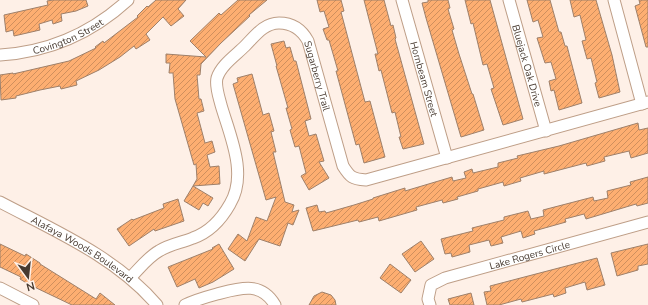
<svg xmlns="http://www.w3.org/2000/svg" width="648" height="305" font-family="'Nunito Sans',sans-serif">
<defs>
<pattern id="building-hatch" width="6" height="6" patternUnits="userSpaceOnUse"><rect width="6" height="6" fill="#fdae71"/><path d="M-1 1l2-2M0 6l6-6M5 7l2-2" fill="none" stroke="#cf8f5d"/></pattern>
</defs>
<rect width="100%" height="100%" fill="#fef0e7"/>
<path fill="url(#building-hatch)" stroke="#9e806a" d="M53 0H86L88 6 76 11 61 14 62 21 53 24 52 20 39 24 40 30 14 36 13 30 6 32 4 15 48 5 47 1Z
M156 0H186L178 9 184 16 171 26 163 17 146 34 150 40 136 49 134 46 120 57 99 70 76 81 77 85 61 89 60 86 40 90 16 96V98L1 100 0 75 13 73V74L69 61 96 48 95 47 103 41 104 43 138 17 137 16 147 6 148 7Z
M238 0H267L249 15 250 16 221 43 201 64 200 75H197L199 99H201L204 111 197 113 205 143 212 141 215 152 207 155 210 167 219 166 220 184 193 186 197 179 196 164 194 165 175 99 173 73H169L170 63H166V54L206 57 190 41 219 13 221 15Z
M317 0H341L344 11 341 12 365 102 370 101 385 157 364 163 359 144 356 145 339 82 336 71H338L329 40H327L323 29 329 27 324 11 320 12Z
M364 0H384L391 26 393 25 396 38 395 39 424 144 403 149 399 137H401L395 112 392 113 381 70 379 71 375 54H378Z
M428 0H448L450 8 448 9 454 29 452 30 459 54 472 94H473L484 130 461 137 426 18 422 3 428 2Z
M465 0H490L523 119 503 125 491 89 494 88 487 64 483 65 473 23 471 24Z
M527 0H550L559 32H561L565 46H567L582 103 559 110 554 90 551 91 549 81 556 79 551 62 545 63 537 38 543 37 538 20 533 22Z
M570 0H596L612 55 620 92 599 98 595 83 597 82 591 58 587 59 582 41 586 40 580 15 574 17Z
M639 0H648V47H646L635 6 640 4Z
M284 41 286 48 290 47 294 61H296L311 119 305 121 309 136 316 134 324 161 319 162 329 178 309 190 301 176 306 173 299 146 295 147 290 130 292 129 286 108H288L276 66H277L271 44Z
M252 74 263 115 269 113 274 131 271 132 276 152H273L285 202 294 205 292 212 299 210 293 225 288 223 280 246 259 239 245 261 228 249 238 234 247 241 256 217 267 221 276 197 266 200 233 84 238 82 237 78Z
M638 123 639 130 648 128V153L631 158 629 151 604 157 605 161 587 166 586 163 544 174V171L520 178 521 181 504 186 503 182 478 189V191L457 197 458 199 443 203 442 200 416 207 417 210 379 221 378 217 359 222 358 220 313 231 306 208 317 205 319 212 325 211 326 213 354 205 373 199V198L405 188V191L452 177 453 181 466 178 464 172 472 169 473 173 498 167V163L518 158 517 156 559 146Z
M648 177V203L637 206 636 204 586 219 584 214 565 219 566 222 534 231 535 234 523 238 521 231 501 237 503 243 491 246 489 240 469 245 470 252 452 257 451 253 445 254 441 239 473 231 472 228 504 220V217L528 211 531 219 544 216 543 210 593 197 594 201 608 198 607 191 631 185 630 182Z
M193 186 213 198 208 206 203 203 199 210 184 201Z
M178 199 184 221 155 231 154 229 129 246 117 229 132 219 133 220 164 208 163 204Z
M421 241 434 259 415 272 402 254Z
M0 244 25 256 26 254 40 263V264L96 299 100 293 115 305H72L28 284 20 279 21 277 0 267Z
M219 244 234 269 213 282 199 288 195 279 177 287 168 267 213 249 212 248Z
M648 244V264L638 266V270L617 276 611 253Z
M597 258 605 285 587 290 585 282 565 288 566 293 554 297 553 294 522 302 521 299 499 305H487L484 292 491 291 490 286Z
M390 264 411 280 401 293 380 278Z
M322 292 331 295 335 300 336 305H309L314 296Z
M471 293 474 305H450L448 299Z"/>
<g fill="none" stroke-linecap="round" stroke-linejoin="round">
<defs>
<g id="minor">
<path id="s1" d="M402 0 447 158"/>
<path id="s2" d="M509 0 546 131"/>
<path d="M614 0 642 104"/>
<path id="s3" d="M0 55C49 52 92 33 128 0"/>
<path id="s4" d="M0 202C55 231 116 257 157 305"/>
<path id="s5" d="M130 278C139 269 148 257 159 251 170 244 181 243 193 238 210 232 221 220 230 204 248 174 230 136 221 105 219 97 215 86 217 78 221 65 236 55 245 46 255 36 264 23 279 23 293 23 302 30 308 41L343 166C350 177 352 179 366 180L648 102"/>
<path d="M0 288 33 305"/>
<path d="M185 305C195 300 206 297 217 294 240 288 261 281 275 305"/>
<path id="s6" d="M430 305 428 299 431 285 445 278 648 222"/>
</g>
</defs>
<use href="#minor" stroke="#be9e87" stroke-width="13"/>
<use href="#minor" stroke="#fff" stroke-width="11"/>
</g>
<g text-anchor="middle" stroke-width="3" stroke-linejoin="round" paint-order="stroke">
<g font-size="10" fill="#473a30" stroke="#fef0e7">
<text dy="4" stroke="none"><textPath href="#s3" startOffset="71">Covington Street</textPath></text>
<text dy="4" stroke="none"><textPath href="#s2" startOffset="68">Bluejack Oak Drive</textPath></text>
<text dy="4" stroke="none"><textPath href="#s5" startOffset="415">Sugarberry Trail</textPath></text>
<text dy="4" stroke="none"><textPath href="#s1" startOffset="82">Hornbeam Street</textPath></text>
<text dy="4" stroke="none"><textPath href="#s4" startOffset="95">Alafaya Woods Boulevard</textPath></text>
<text dy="4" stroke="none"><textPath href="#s6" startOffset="124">Lake Rogers Circle</textPath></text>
</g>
</g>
<g transform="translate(28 277) rotate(165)" stroke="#fef0e7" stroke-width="3" paint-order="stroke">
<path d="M0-3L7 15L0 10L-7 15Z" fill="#473a30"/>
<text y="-6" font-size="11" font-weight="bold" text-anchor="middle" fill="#473a30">N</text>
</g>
</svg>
